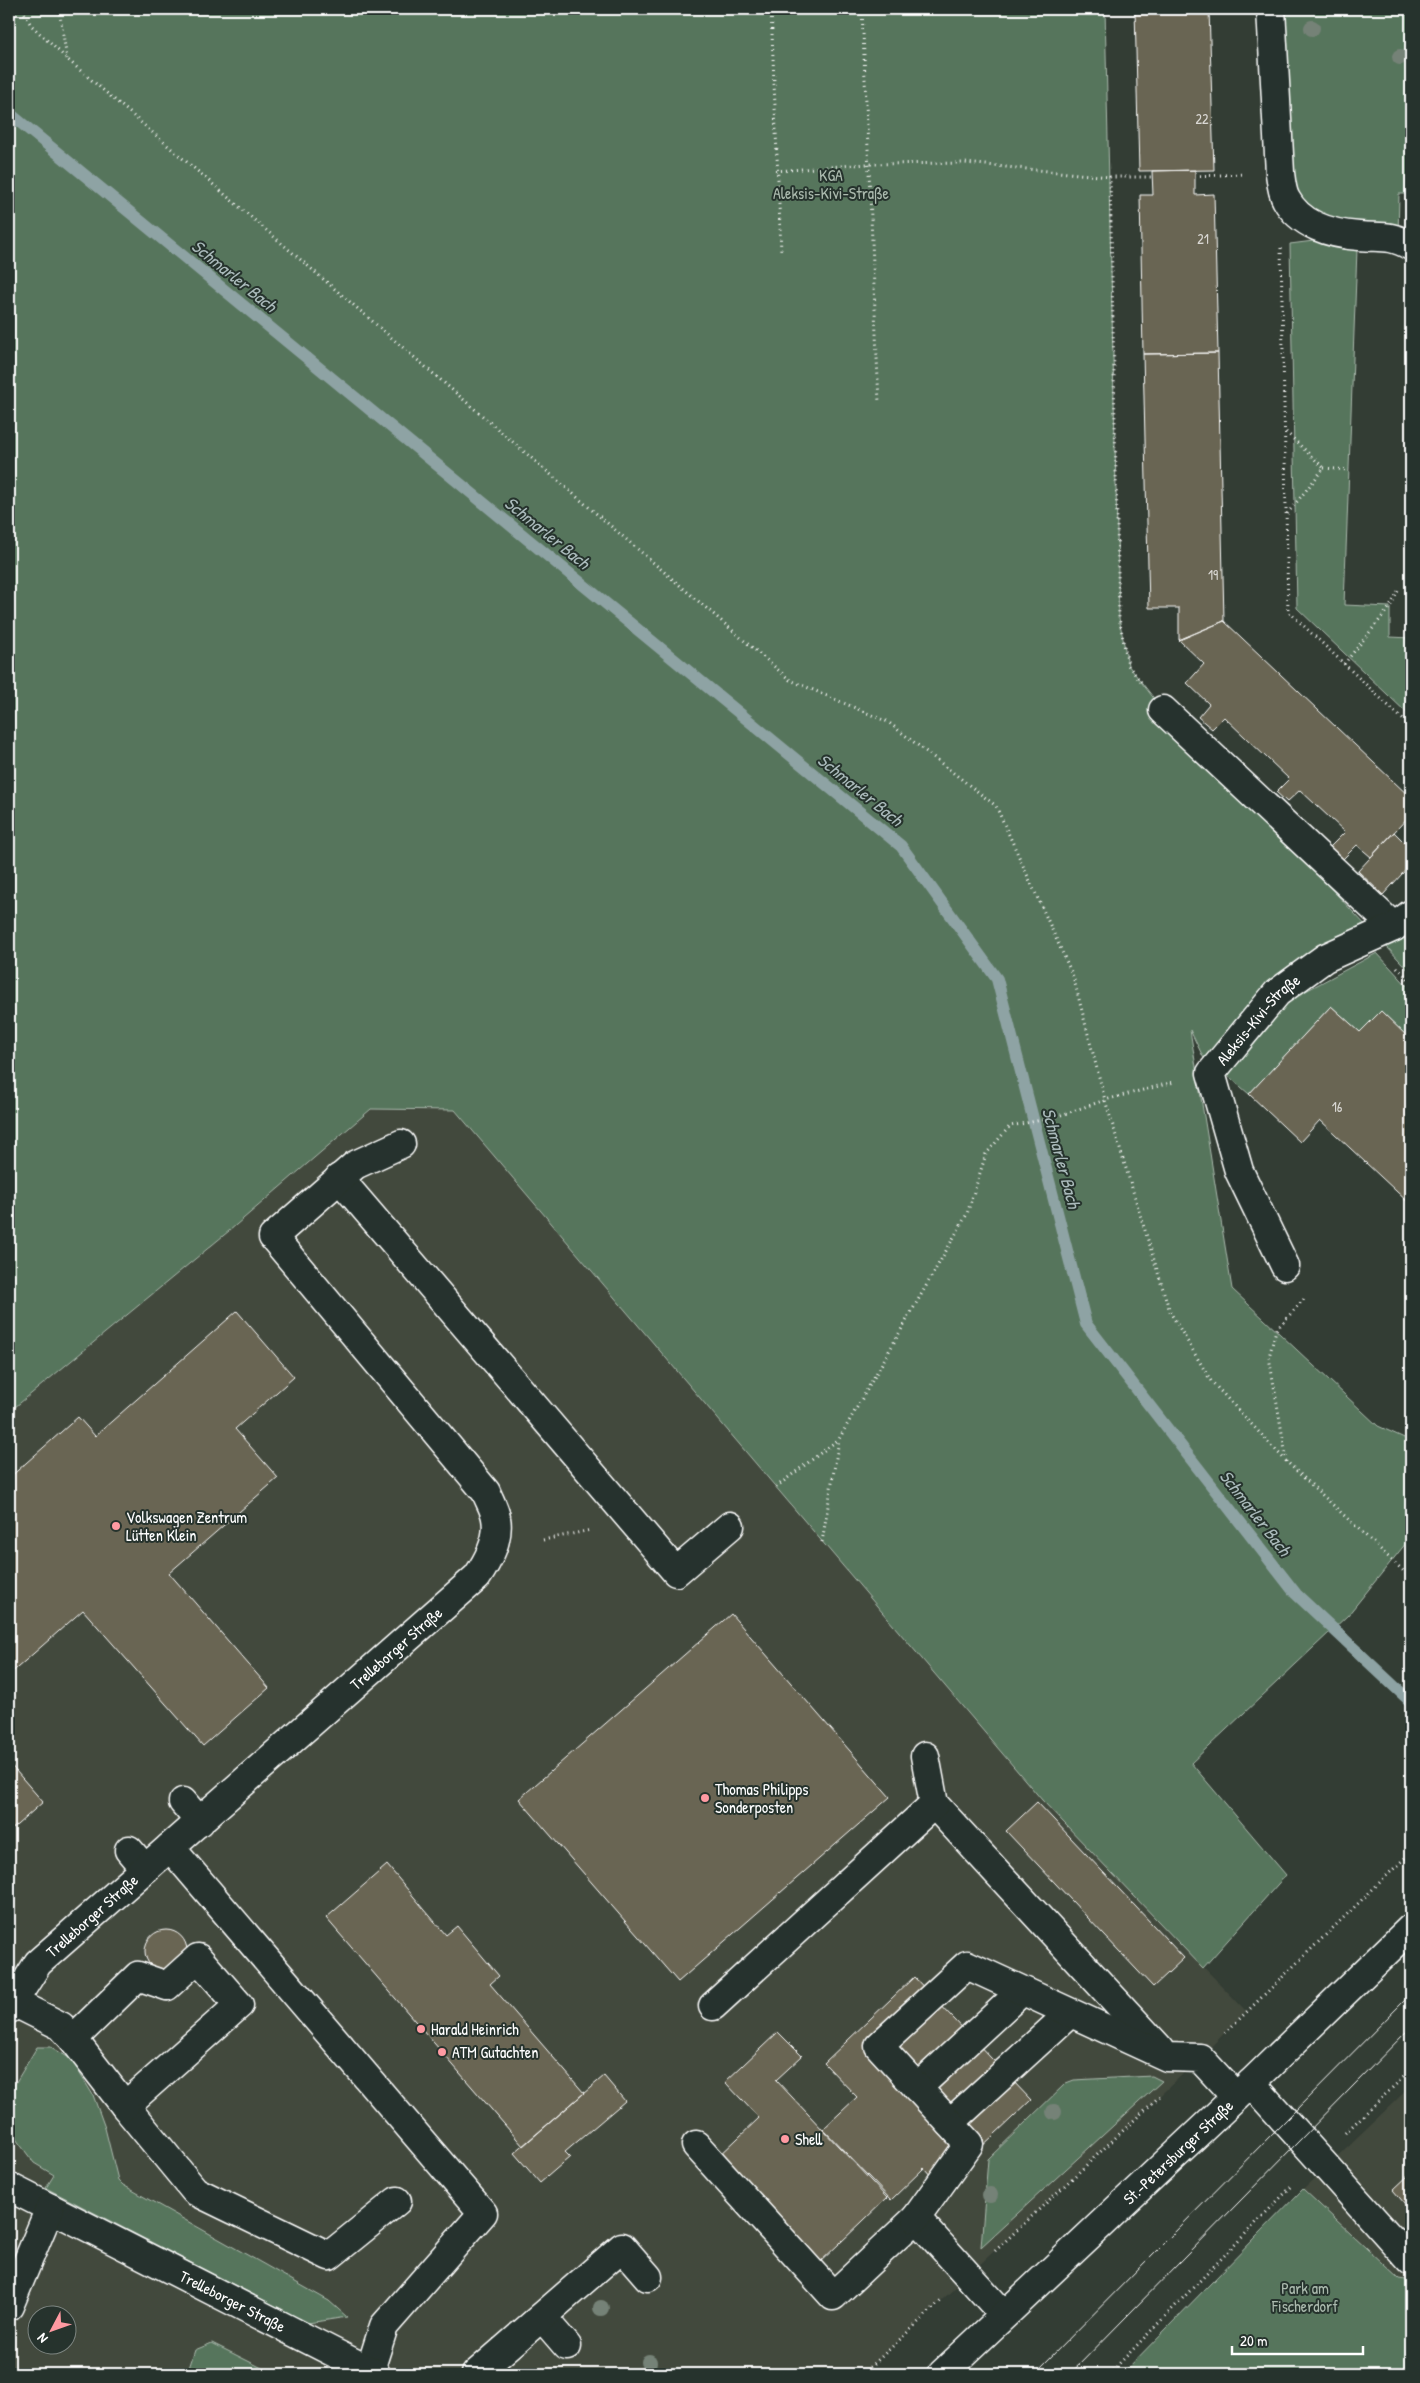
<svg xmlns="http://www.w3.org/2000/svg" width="1420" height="2383" font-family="'Patrick Hand',sans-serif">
<rect width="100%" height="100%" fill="#333d34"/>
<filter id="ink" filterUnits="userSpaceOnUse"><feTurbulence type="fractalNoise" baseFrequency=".02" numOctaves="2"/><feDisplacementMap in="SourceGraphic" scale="10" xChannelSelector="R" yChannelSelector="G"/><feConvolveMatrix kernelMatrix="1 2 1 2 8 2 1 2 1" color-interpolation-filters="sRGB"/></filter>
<g filter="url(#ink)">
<path fill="#43493d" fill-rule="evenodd" d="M371 1109 455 1110 1042 1800 1246 2011 1200 2058 863 2374H9V1412L229 1231ZM38 2316H68V2346H38Z
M1411 2086V2281L1399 2279 1303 2189Z"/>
<path fill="#57745c" stroke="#abbaae" d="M9 9H1105L1119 618 1128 665 1163 710 1386 947 1411 934V973L1387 947 1370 937 1325 958 1211 1073 1190 1030 1232 1289 1378 1426 1411 1441V1537L1348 1615 1191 1763 1286 1875 1203 1968 1042 1800 455 1110 371 1109 229 1231 9 1412Z
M1271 9H1411V194H1399L1398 238 1296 214Z
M1337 238 1357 249 1344 605 1390 607V637L1411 638V717L1297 608 1290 244Z
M1377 953 1411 990V1040L1381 1011 1360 1032 1331 1006 1249 1094 1225 1073 1289 1000Z
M37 2047H51L71 2059 93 2095 105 2128 118 2180 123 2185 329 2301 347 2317 308 2323 46 2188 54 2175 34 2163 16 2139 11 2110 13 2087Z
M1152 2076 1162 2081 981 2247 988 2159 1066 2083 1074 2080Z
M1303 2189 1399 2279 1411 2281V2374H1122Z
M212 2343 274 2374H187L195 2350Z"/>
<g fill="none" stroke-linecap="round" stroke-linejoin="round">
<path stroke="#8ea3a4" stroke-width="12" d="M9 113 901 846 997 979 1086 1324 1296 1594 1411 1702"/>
</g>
<path fill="#696552" stroke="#fff" d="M1135 9H1209L1214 170 1139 171Z
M1195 170V195L1214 194 1218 353 1143 354 1140 195H1153L1152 171Z
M1218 353 1224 621 1179 640V608H1149L1143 354Z
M1224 621 1411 798V814L1371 857 1357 845 1342 860 1330 847 1345 832 1300 790 1287 802 1276 792 1289 779 1224 717 1212 729 1198 717 1209 704 1187 683 1204 664 1179 640Z
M1394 832 1411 849V864L1383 895 1358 871Z
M1331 1006 1360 1032 1381 1011 1411 1040V1205L1320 1120 1300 1142 1249 1094Z
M237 1311 294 1377 235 1429 278 1478 169 1573 269 1688 203 1746 83 1610 9 1675V1478L78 1417 95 1436Z
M731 1614 890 1797 678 1982 519 1799Z
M9 1763 43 1802 9 1832Z
M1037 1802 1184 1958 1153 1987 1006 1831Z
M387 1865 446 1935 457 1926 499 1976 490 1984 584 2093 523 2146 326 1918Z
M145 1951a21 21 0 1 1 42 0a21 21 0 1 1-42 0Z
M914 1977 1031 2100 940 2186 924 2168 891 2200 823 2129 857 2097 824 2063Z
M778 2032 802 2056 776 2080 887 2198 817 2265 716 2159 759 2118 725 2082Z
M604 2076 625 2101 565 2152 570 2157 540 2183 514 2153Z
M1411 2173V2211L1393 2190Z"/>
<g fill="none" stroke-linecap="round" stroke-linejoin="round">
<defs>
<g id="minor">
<path d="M1271 9 1280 173C1281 181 1282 192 1286 199 1300 225 1331 234 1359 236 1381 238 1390 234 1411 246"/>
<path d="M1163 710 1394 927"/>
<path d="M339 1178 676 1572 730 1526"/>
<path id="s1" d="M1285 1266 1239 1171 1211 1073 1277 993 1325 958 1394 927 1411 914"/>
<path d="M925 1756 934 1804 1160 2049"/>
<path d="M183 1802 200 1822"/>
<path d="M170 1847 483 2213 384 2326 370 2370"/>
<path d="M129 1850 145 1869"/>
<path d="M13 2002 61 2026 73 2039 138 1976 167 1986 198 1958 239 2005 125 2106 195 2191 329 2256 397 2201"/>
<path d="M713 2006 934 1804"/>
<path id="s2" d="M9 2009 38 1963 477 1577C488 1561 500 1539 496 1518 495 1510 489 1500 486 1492L273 1237 355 1165 401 1144"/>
<path d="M73 2039 125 2106"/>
<path d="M1251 2083 1411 2261"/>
<path d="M917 2088 1022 1991"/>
<path d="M950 2123 1070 2013"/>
<path d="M696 2145 833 2296 916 2218 1004 2315"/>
<path id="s3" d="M9 2187 376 2374"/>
<path d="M916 2218 969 2144 879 2046 967 1965 1167 2057 1200 2058 1236 2097"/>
<path d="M9 2306 50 2208"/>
<path d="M542 2317 567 2346"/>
<path d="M476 2374 622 2247 648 2277"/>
</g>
<g id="major">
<path id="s4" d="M942 2374 1251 2083 1411 1928"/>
</g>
</defs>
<use href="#minor" stroke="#fff" stroke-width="31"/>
<use href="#major" stroke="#fff" stroke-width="31"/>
<path stroke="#fff" stroke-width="3" stroke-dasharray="1 4" stroke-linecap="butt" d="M22 9 31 25 67 59 790 680 888 722 996 806 1073 976 1105 1100 1170 1312 1211 1381 1287 1462 1411 1578
M59 9 67 59
M771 9 781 252
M862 9 879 403
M776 171 867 164 965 163 1110 177
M1195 176 1244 174
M1281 248 1288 611 1411 727
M1286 432 1324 468 1287 514
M1324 468 1349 470
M1344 664 1390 607 1399 589
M1141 682 1128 665 1119 618 1110 177H1152
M1397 967 1411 982
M1287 1462 1269 1357 1276 1330 1304 1299
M776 1487 839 1439 967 1214 986 1154 1010 1126 1052 1118 1105 1100 1174 1082
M543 1540 591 1530
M822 1542 839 1440
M1225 2033 1411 1852
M1345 2133 1411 2070
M995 2251 1162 2094
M863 2374 941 2301
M1109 2374 1293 2185"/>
<use href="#minor" stroke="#26332d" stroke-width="28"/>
<use href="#major" stroke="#26332d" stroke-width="28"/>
<path stroke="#fff" stroke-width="1" d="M1034 2374 1411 1994
M1070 2374 1411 2027"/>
</g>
<g fill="#758277">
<circle cx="1312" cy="28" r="8"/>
<circle cx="1400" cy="57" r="8"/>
<circle cx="1054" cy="2112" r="8"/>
<circle cx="990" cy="2195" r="8"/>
<circle cx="601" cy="2308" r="8"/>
<circle cx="649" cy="2362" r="8"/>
</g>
</g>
<g fill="#ff9aa2" stroke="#26332d" stroke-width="2">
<circle cx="116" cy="1526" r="5"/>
<circle cx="705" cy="1798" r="5"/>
<circle cx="421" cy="2029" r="5"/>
<circle cx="442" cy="2052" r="5"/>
<circle cx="785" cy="2139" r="5"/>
</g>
<g text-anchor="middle" stroke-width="4" stroke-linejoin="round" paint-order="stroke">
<g font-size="14" fill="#dad8d4">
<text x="1202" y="124">22</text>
<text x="1203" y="244">21</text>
<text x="1213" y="580">19</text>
<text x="1337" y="1112">16</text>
</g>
<g font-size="16" fill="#abbaae" stroke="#26332d">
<text x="831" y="181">KGA<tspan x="831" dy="18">Aleksis-Kivi-Straße</tspan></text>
<text x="1305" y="2294">Park am<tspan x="1305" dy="18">Fischerdorf</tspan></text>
</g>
<g font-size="16" fill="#fff" stroke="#26332d">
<text dy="6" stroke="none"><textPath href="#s1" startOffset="279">Aleksis-Kivi-Straße</textPath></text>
<text dy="6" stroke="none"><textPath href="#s2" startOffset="531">Trelleborger Straße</textPath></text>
<text dy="6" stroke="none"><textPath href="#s2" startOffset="126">Trelleborger Straße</textPath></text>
<text dy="6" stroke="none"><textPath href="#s4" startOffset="324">St.-Petersburger Straße</textPath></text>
<text dy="6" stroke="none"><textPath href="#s3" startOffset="251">Trelleborger Straße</textPath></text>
</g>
<g font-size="16" fill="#fff" stroke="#26332d" text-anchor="start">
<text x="126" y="1523">Volkswagen Zentrum<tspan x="126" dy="18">Lütten Klein</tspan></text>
<text x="715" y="1795">Thomas Philipps<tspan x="715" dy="18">Sonderposten</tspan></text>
<text x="431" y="2035">Harald Heinrich</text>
<text x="452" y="2058">ATM Gutachten</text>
<text x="795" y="2145">Shell</text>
</g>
<g font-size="18" font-style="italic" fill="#aababb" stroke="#26332d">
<text transform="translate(234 276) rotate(39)" y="6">Schmarler Bach</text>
<text transform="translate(547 533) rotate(39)" y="6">Schmarler Bach</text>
<text transform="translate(860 790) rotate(39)" y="6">Schmarler Bach</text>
<text transform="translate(1061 1158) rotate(75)" y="6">Schmarler Bach</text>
<text transform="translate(1255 1513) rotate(52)" y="6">Schmarler Bach</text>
</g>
</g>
<rect width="1420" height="2383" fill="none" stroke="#26332d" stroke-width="30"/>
<rect x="15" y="15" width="1390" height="2353" fill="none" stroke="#fff" stroke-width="2" filter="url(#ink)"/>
<g transform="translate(52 2330) rotate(229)"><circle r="24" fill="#26332d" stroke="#7d8581"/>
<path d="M0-4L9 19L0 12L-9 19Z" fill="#ff9aa2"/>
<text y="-8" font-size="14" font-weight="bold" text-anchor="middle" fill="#ffffff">N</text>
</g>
<path d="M1232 2346v8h131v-8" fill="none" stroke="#ffffff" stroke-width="2.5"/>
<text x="1240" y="2346" font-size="15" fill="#ffffff" stroke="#26332d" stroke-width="4" paint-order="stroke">20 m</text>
</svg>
